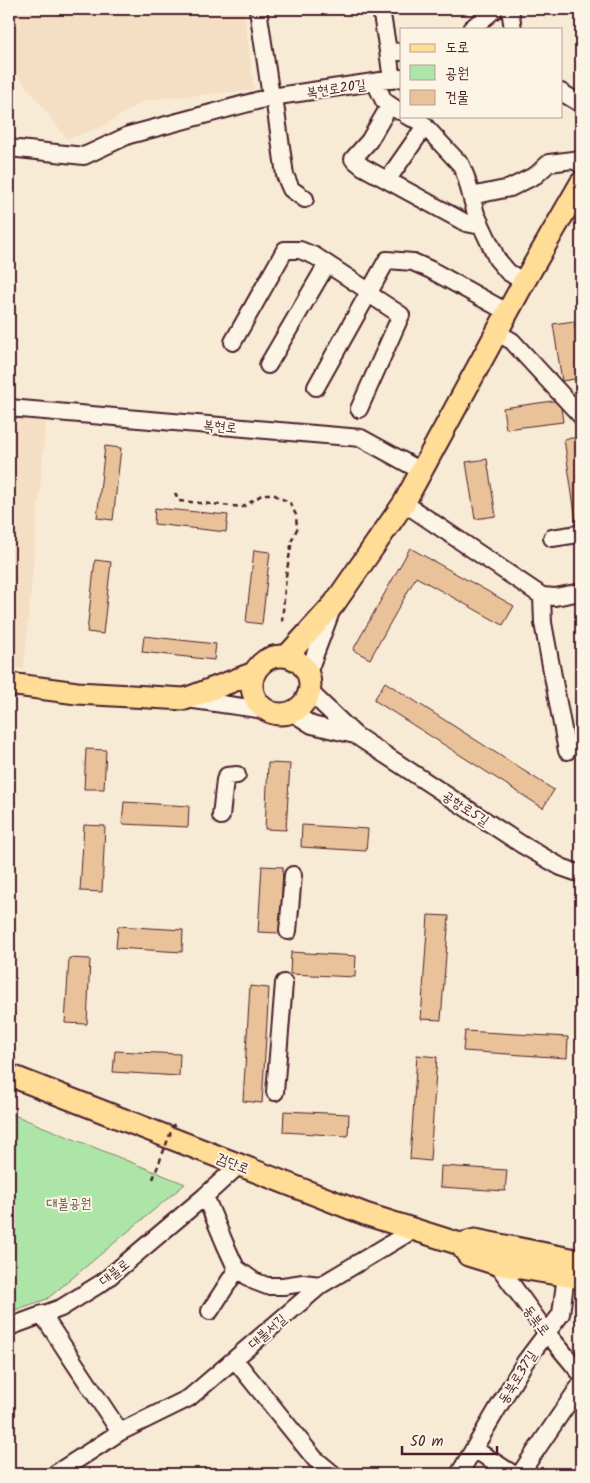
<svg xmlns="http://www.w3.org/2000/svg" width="590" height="1483" font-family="Kalam,'Poor Story',sans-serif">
<rect width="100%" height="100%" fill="#f8ebd6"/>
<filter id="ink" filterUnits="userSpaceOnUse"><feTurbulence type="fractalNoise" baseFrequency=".02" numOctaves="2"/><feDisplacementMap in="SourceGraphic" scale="10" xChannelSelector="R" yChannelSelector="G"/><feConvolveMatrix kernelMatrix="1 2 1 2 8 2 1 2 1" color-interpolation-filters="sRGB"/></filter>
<g filter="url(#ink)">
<path fill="#f4dfc4" d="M9 9H244L254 90 146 100 102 127 67 139 9 64Z
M9 417 46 421 24 669 9 667Z"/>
<path fill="#ade5a9" stroke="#7c826a" d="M9 1113 185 1184 47 1299 9 1312Z"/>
<path fill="#e9c299" stroke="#4a1f2b" d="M574 321 581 363V378L562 381 553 324Z
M560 400 563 422 506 429 503 408Z
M581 437V555L564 439Z
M105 446 121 448 113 520 97 518Z
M487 459 496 516 475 519 466 462Z
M155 508 228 515 226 532 154 524Z
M410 548 514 606 503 625 416 577 370 659 353 650Z
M254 550 270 552 262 624 246 622Z
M95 560 111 562 103 634 87 632Z
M144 636 216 644 214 660 142 652Z
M385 682 554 790 543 808 374 700Z
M86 749 106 750 104 789H84Z
M268 763 290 764 286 830 265 829Z
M124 802 189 806 188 827 122 824Z
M84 825 105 826 102 892 80 891Z
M302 825 368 829 366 851 301 847Z
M262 866 283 867 280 933 258 932Z
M428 915 449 916 441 1020 421 1019Z
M118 926 183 930 182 952 116 948Z
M291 952 356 956 355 977 290 974Z
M69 958 90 959 87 1024 65 1023Z
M250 986 269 988 262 1103 243 1101Z
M465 1031 568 1037 567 1058 463 1051Z
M115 1051 180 1054 179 1076 113 1072Z
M417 1055 437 1057 430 1161 410 1159Z
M284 1111 349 1114 348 1136 283 1132Z
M441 1166 507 1170 505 1191 440 1187Z"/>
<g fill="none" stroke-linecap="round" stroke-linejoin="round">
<defs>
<path id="minor" d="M258 9 271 97
M381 9 388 51
M510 9 513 29
M471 29 495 9
M392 80 388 51 401 52
M375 82 384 101 399 111
M561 92 581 104
M274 97 285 175 291 189 305 199
M390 105 369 141 353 159 363 167 466 223 481 226
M407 116 421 122 461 165 466 177 476 214 497 259 508 272 524 282
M9 148 84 156 129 135 271 97 401 78
M388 179 425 126
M471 196 510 188 536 175 549 163 573 160 581 164
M496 332 512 341 581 416
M233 342 285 250H300L315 256 370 292
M268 365 327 264
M316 387 387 260 413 262 431 270 507 312
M9 408 361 438 423 472
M359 409 401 315 369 294
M404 503 542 596 555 597 581 592
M552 538 578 534
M542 596 543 623 567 751
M308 673 332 609
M310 692 355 735 521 844 561 867 581 874
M187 699 264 710
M293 713 312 725 355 735
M221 816 225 780 227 776 237 775
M288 931 293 875
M275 1092 284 983
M205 1196 225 1244 236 1268 254 1281 267 1286H283L303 1283 321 1285
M497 1264 547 1333 581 1374
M210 1311 237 1269
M42 1314 120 1432
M9 1327 61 1308 103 1282 205 1196 238 1166
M235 1360 315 1459 333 1474
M474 1449 513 1474
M55 1474 120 1432 189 1398 321 1285 415 1229
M459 1474 525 1362 561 1314 566 1275
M520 1474 581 1384"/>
<path id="major" d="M252 685a29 29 0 1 1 58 0a29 29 0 1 1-58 0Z
M287 656 334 604 404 503 524 282 581 183
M9 684 77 693 185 699 254 673
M9 1075 365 1214 460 1244 475 1240 581 1261
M460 1244 468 1255 497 1264 581 1278"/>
</defs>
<use href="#minor" stroke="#4a1f2b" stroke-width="20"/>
<use href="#major" stroke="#4a1f2b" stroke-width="25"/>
<path stroke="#4a1f2b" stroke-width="2.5" stroke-dasharray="5 4" stroke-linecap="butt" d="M175 493 179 501 243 507 263 494H273L290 503 296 515 297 529 292 540 286 576 282 622"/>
<use href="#minor" stroke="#fcf5e5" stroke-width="16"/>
<use href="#major" stroke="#ffdd96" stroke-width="21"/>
<path stroke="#4a1f2b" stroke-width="2.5" stroke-dasharray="5 4" stroke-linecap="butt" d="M153 1179 175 1121"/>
</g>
</g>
<g text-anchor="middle" stroke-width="4" stroke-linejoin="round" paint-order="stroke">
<g font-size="14" fill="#4a1f2b" stroke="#fcf5e5">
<text transform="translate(336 88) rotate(-8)" y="5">복현로20길</text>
<text transform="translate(220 426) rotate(5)" y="5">복현로</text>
<text transform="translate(466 808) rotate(33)" y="5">공항로5길</text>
<text transform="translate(233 1163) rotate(21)" y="5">검단로</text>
<text transform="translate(114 1272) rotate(-38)" y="5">대불로</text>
<text transform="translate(537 1320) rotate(52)" y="5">동북로</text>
<text transform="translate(267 1331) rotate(-41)" y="5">대불서길</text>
<text transform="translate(517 1377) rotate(-58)" y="5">동북로37길</text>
</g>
<g font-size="14" fill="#63504a" stroke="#fcf5e5">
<text x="69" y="1208">대불공원</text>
</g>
</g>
<rect width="590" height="1483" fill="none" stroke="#fcf5e5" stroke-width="30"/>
<rect x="15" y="15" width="560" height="1453" fill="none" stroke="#4a1f2b" stroke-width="2" filter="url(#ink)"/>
<rect x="400" y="28" width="162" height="90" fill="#fcf5e5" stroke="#b59f9b"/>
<rect x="410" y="44" width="25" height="8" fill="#ffdd96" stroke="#b59f9b"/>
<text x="445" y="52" font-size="15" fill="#4a1f2b">도로</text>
<rect x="410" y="65" width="25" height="15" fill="#ade5a9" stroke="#b59f9b"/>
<text x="445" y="78" font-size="15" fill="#4a1f2b">공원</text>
<rect x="410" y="90" width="25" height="15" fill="#e9c299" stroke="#b59f9b"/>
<text x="445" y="102" font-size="15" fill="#4a1f2b">건물</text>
<path d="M402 1446v8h95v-8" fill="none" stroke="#4a1f2b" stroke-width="2.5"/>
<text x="410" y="1446" font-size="15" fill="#4a1f2b" stroke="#fcf5e5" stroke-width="4" paint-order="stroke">50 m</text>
</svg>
